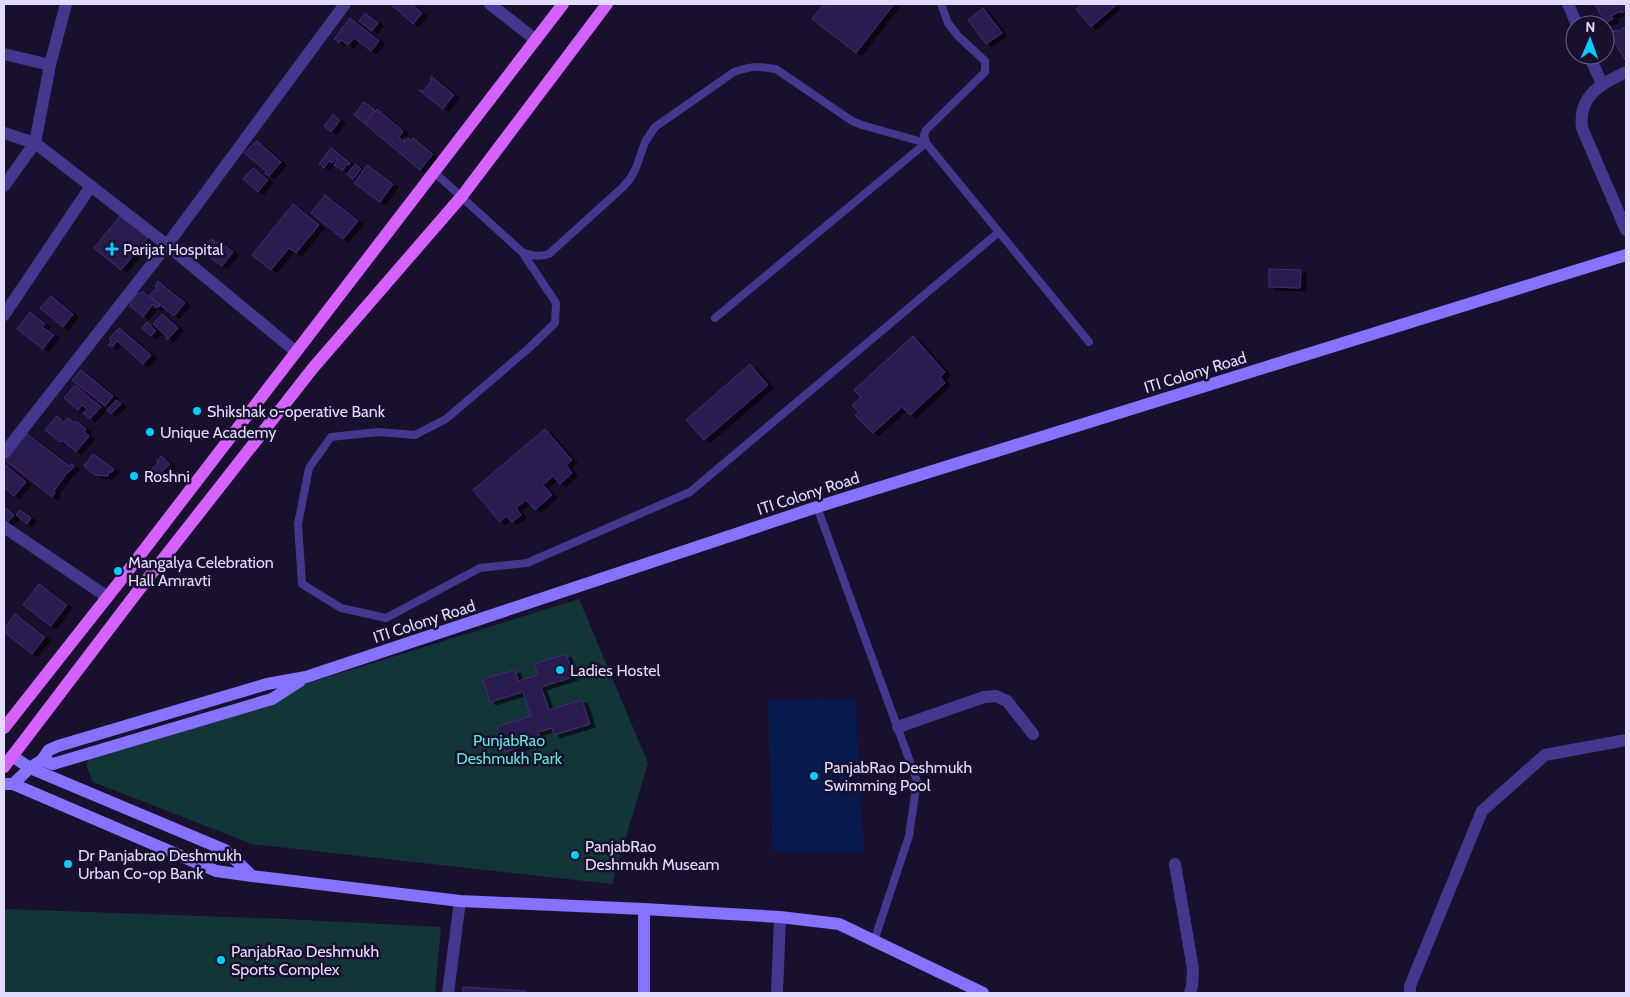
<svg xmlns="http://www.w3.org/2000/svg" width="1630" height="997" font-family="Cabin,sans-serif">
<defs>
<filter id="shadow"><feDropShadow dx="5.5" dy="3" stdDeviation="0" flood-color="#0009"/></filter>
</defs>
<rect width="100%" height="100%" fill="#18102d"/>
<path fill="#123537" d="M579 599 648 763 612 884 252 844 93 782 86 765 92 750Z
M4 909 285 919 441 927 435 993H4Z"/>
<path fill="#071a4e" d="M855 698 864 853 772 852 768 701Z"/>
<path fill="#2b1a4f" stroke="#442b7c" filter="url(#shadow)" d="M391 4H411L422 13 413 24Z
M824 4H894L856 53 812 19Z
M1083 4H1113L1115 6 1091 27 1076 9Z
M1595 4H1626V11L1621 13V11L1611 16 1613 19 1605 23Z
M983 8 1002 33 986 44 968 20Z
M365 13 378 23 372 31 359 21Z
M350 18 379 41 371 51 354 38 348 45 341 40 339 43 334 39Z
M1626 26V61L1611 37 1610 33 1616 30 1619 31Z
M431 76 454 95 443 109 419 90 423 91 431 82Z
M364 102 375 110 364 123 354 115Z
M377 109 403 131 399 137 403 141 405 138 404 143 408 138 411 141 413 138 433 154 420 170 365 124Z
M333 115 340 120 331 132 324 126Z
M257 141 281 162 269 176 265 174 266 171 244 153Z
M331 148 350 163 349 165 347 164 342 171 340 168H339L334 165 338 158H336L332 163 329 161 324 168 319 164Z
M355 164 361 169 353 179 347 174Z
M367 165 393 184 380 202 354 183Z
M253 168 268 180 258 192 243 179Z
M325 195 358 221 343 239 311 213Z
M293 204 319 225 296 253 289 248 271 270 252 255Z
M120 216 148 238 121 270 94 248Z
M211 239 217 243 219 241 233 252 222 266 199 249 204 243 207 245Z
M1269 269 1301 270 1300 288 1269 287Z
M158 281 185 303 174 316 149 296 155 289 157 291 158 289 155 286Z
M142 291 160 306 155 308 153 304 143 317 130 306 131 302 138 292 139 295Z
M51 296 73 314 63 327 40 308Z
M30 312 45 324 42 327 54 335 43 349 17 329Z
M162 314 178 328 167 340 166 336 153 324Z
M147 322 156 331 151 336 142 328Z
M119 328 151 355 143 364 117 341 112 347 108 345 111 342 109 339 116 331 120 334 117 330Z
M913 336 945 372 940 377 945 383 910 415 902 407 873 433 855 415 859 412 852 405 861 397 854 390Z
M750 364 768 385 704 440 686 420Z
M81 370 113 396 105 406 72 380Z
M75 385 101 407 90 419 83 413 87 409 82 405 78 410 64 398Z
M116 400 121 404 111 414 107 410Z
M57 416 64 422 68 418 75 423 76 421 86 429 84 432 89 436 76 452 63 441 60 442 45 430Z
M545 429 572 460 566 465 572 473 560 484 553 476 543 485 552 495 535 510 526 500 516 508 521 515 512 522 506 516 500 522 473 490Z
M27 434 69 466 72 464 74 467 66 474 54 491 55 493 52 497 6 461Z
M93 454 114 469 112 472H109L108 476 95 475 84 466Z
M161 456 170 464 158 476 151 470 158 463 157 461Z
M4 464 26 482 14 496 4 487Z
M5 508 14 515 7 523 4 520V510Z
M20 510 31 518 27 524 16 515Z
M39 584 67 605 51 626 23 605Z
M15 614 45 637 32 654 4 632V629Z
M566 654 573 677 541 687 549 710 582 700 590 724 554 735 552 728 538 732 541 741 505 752 497 727 531 716 523 692 490 702 483 679 515 670 518 681 538 675 534 664Z
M463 987 526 991V993H463Z"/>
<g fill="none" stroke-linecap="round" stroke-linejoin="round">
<path stroke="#44388e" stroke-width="8" d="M941 4 948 23 958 36 985 61V72L926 130 924 135 926 143 1089 342
M434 172 522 252 556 303 555 323 528 349 446 419 415 435 378 432 331 437 309 468 298 524 302 584 341 608 386 618 480 568 527 563 690 492 999 232
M522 252C532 256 538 257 549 254L622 188 630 179 636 168 645 142 655 127 734 72C751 66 758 66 776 69L852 121 862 125 926 143 715 318
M817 507 917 781 909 836 874 941"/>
<path stroke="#44388e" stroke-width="12" d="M490 4 536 40
M1568 4 1577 25
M4 54 50 65
M1589 55 1602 84
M1626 72C1601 84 1578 95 1582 128L1626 230
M4 133 35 143 167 245 295 351
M4 186 35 143 50 65 66 4
M4 315 91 186
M4 453 167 245 345 4
M4 527 106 596
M898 727 984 697 996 696 1007 701 1033 734
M1175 864 1193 969 1192 986 1190 993
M448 993 460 901
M777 993 780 917
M1410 993V986L1482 811 1545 755 1626 740"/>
<path stroke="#8572ff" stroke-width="12" d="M12 756 30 768 225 850 252 876
M42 760 53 764 272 699 300 681
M4 784H13L216 871 252 876 460 901 644 909 780 917 839 924 983 993
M13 784 30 768 42 760 49 750 58 746 267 684 306 677 817 507 1626 255
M644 993V909"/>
<path stroke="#d562ff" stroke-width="12" d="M4 728 124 576 563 4
M4 767 138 591 313 368 462 196 607 4"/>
</g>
<g fill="#07ccff" stroke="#18102d" stroke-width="2">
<path d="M109.5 241.5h5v5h5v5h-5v5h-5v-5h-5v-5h5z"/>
<circle cx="197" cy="411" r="5"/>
<circle cx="150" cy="432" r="5"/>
<circle cx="134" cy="476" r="5"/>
<circle cx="118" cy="571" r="5"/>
<circle cx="560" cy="670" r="5"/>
<circle cx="814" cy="776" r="5"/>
<circle cx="575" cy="855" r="5"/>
<circle cx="68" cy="864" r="5"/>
<circle cx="221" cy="960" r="5"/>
</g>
<g text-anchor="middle" stroke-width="5" stroke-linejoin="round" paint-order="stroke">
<g font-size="16" fill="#e3dbff" stroke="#18102d" text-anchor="start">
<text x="123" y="255">Parijat Hospital</text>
<text x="207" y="417">Shikshak o-operative Bank</text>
<text x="160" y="438">Unique Academy</text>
<text x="144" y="482">Roshni</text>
<text x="128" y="568">Mangalya Celebration<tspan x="128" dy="18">Hall Amravti</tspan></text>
<text x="570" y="676">Ladies Hostel</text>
<text x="824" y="773">PanjabRao Deshmukh<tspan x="824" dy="18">Swimming Pool</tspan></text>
<text x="585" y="852">PanjabRao<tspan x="585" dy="18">Deshmukh Museam</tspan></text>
<text x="78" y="861">Dr Panjabrao Deshmukh<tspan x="78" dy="18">Urban Co-op Bank</tspan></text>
<text x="231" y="957">PanjabRao Deshmukh<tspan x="231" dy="18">Sports Complex</tspan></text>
</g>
<g font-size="16" fill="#e3dbff" stroke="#18102d">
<text transform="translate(1195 372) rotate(-17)" y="6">ITI Colony Road</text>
<text transform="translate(808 493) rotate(-18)" y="6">ITI Colony Road</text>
<text transform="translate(424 621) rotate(-18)" y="6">ITI Colony Road</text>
</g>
<g font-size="16" fill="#5ee8d4" stroke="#18102d">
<text x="509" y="746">PunjabRao<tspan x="509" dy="18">Deshmukh Park</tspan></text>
</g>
</g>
<rect width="1630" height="997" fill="none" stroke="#e3dbff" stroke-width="10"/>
<g transform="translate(1590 40) rotate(2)"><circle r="24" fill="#18102d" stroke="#696181"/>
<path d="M0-4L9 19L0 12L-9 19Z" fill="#07ccff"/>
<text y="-8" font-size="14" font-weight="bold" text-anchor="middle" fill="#e3dbff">N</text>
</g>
</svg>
